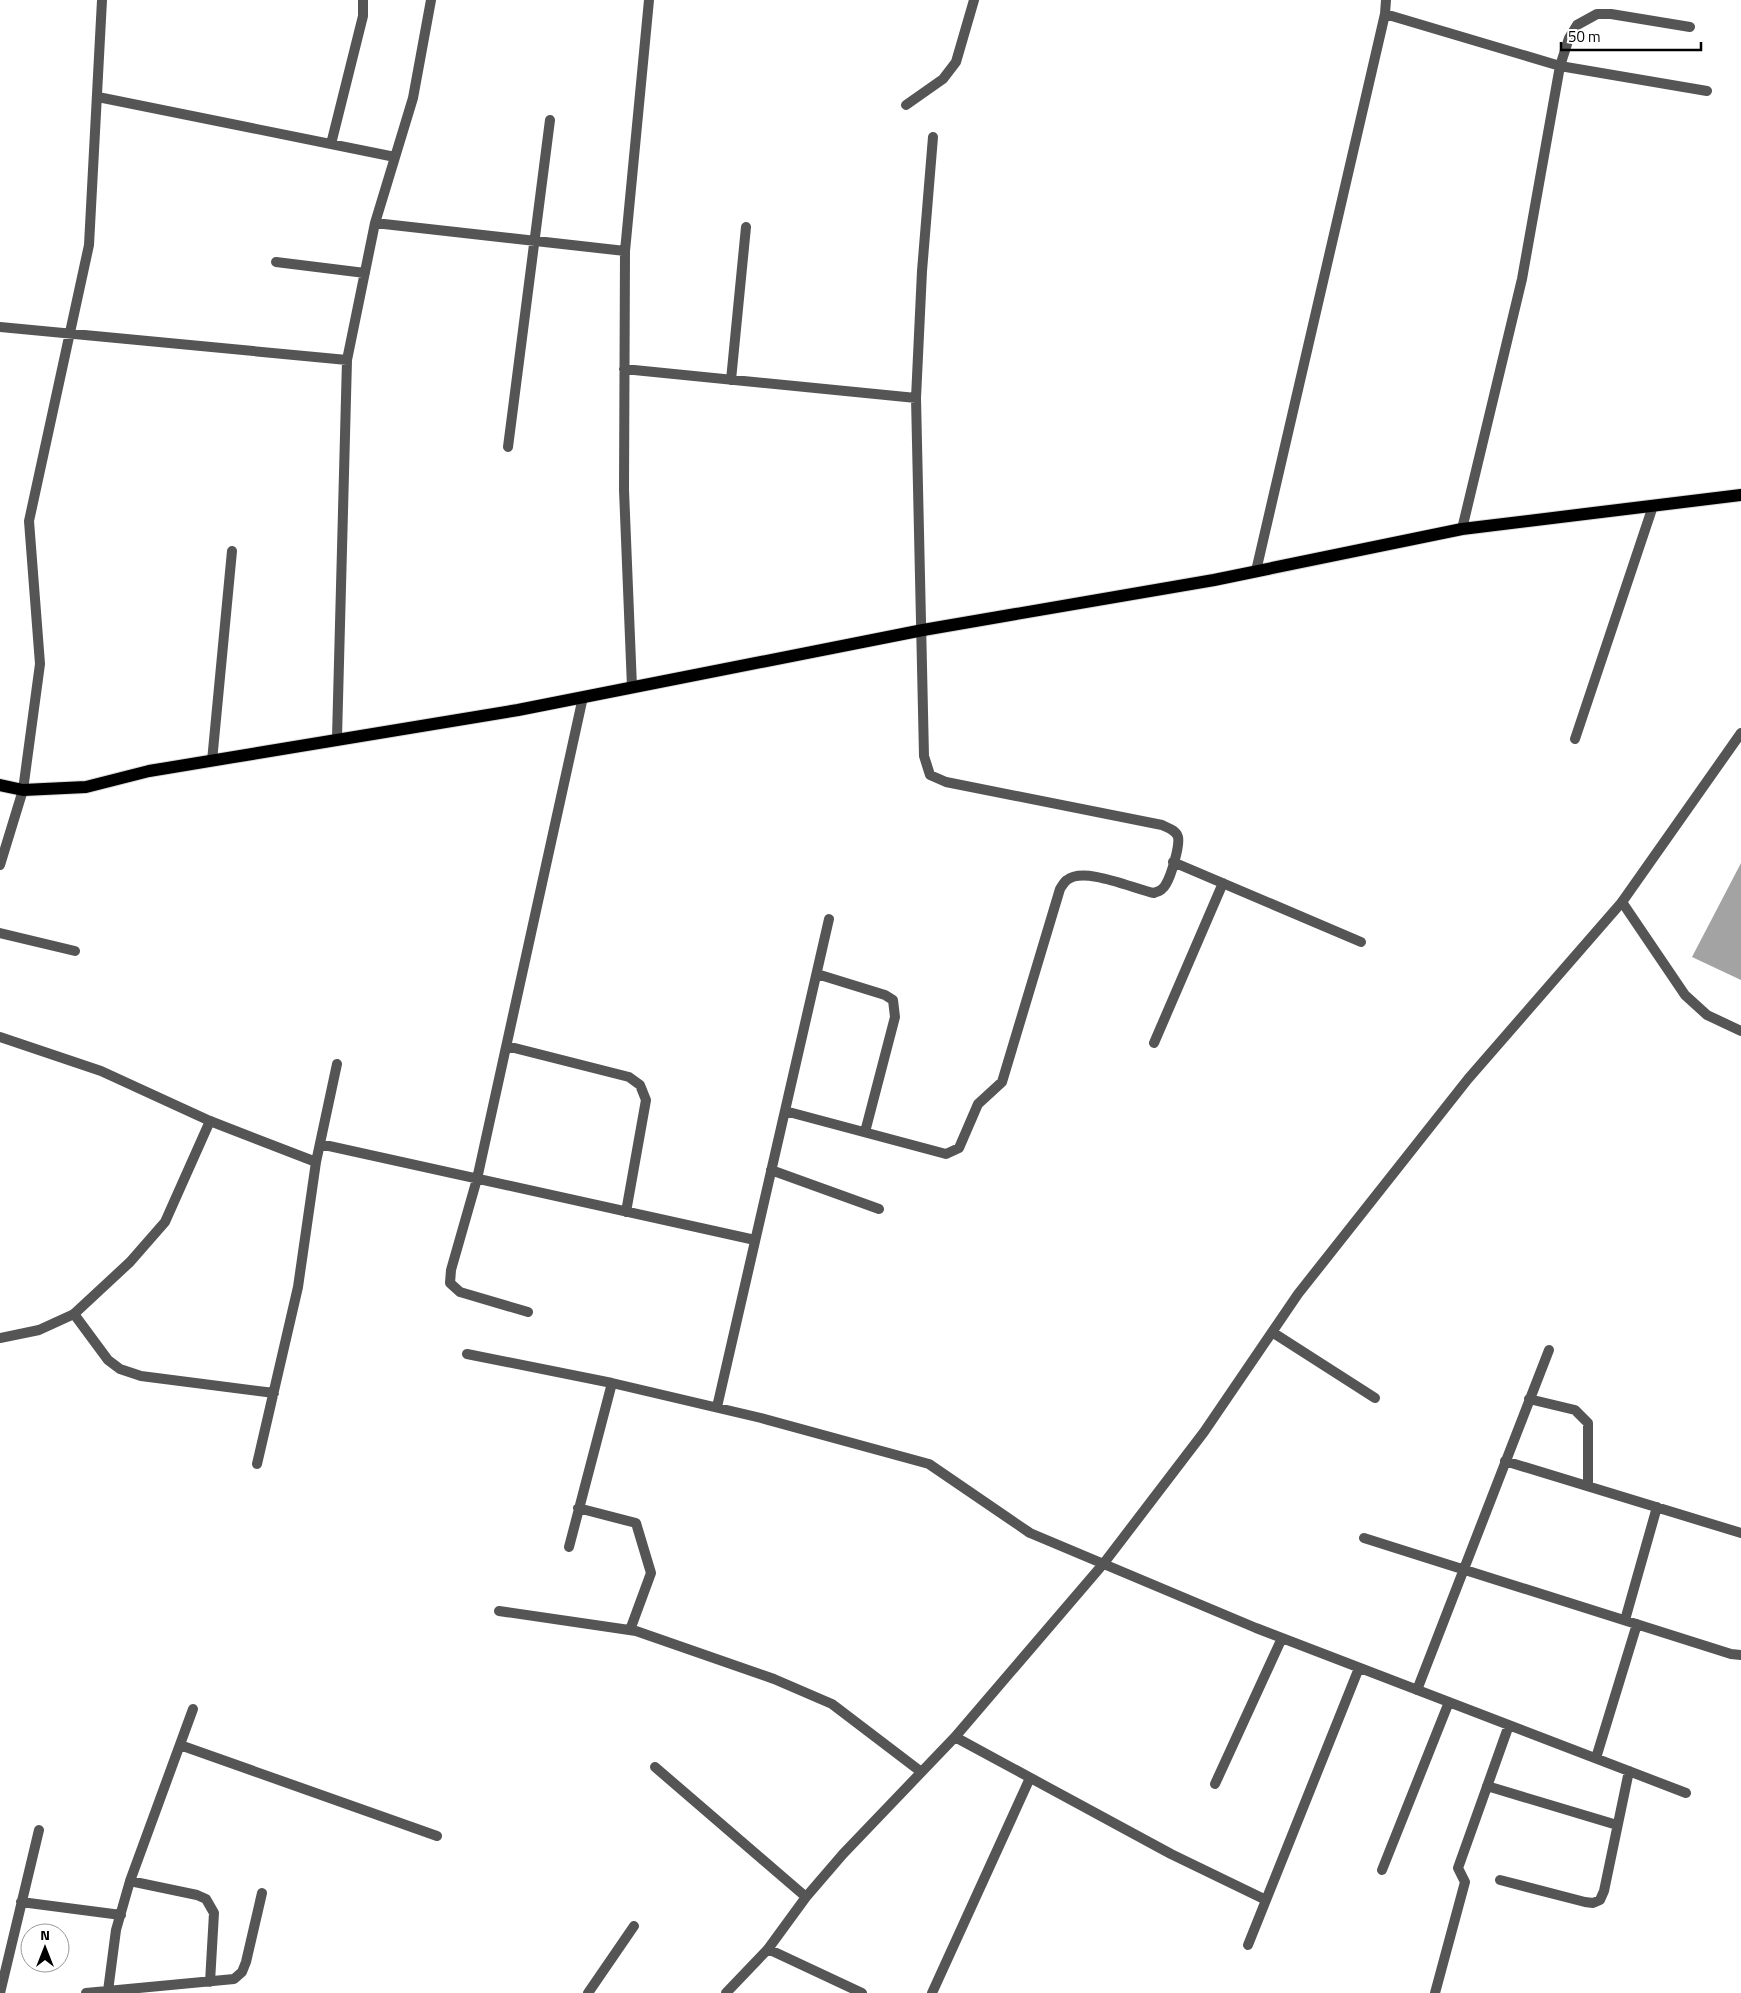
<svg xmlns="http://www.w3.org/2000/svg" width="1741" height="1993" font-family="'Titillium Web',sans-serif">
<rect width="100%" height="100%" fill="#fff"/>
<path fill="#a3a3a3" d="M1741 863V980L1692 957Z"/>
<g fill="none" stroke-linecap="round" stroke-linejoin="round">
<defs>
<path id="primary" d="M0 785 23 790 86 787 149 771 518 710 923 630 1214 580 1462 529 1741 495"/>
</defs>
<use href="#primary" stroke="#dbdbdb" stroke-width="14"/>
<path stroke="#555" stroke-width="10" d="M1622 902 1685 995 1707 1015 1741 1031
M0 933 75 951
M0 1338 39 1330 74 1314 130 1262 165 1222 210 1121"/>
<path stroke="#555" stroke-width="10" d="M1386 0 1385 14 1560 66 1522 279 1462 529
M1690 27 1611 14H1597L1577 25 1569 38 1560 66 1707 91
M98 97 395 157
M906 105 943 79 956 62 974 0
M331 144 363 16V0
M375 223 625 251
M276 262 365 273
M0 327 347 360
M624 369 916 398
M731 380 746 227
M508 447 550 120
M1256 571 1385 14
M632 687 624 490 625 251 649 0
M337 738 347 360 375 223 413 98 431 0
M1575 739 1653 506
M212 761 232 551
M1173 862 1361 942
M0 865 23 790 40 664 29 521 89 245 102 0
M817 974 885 995 893 1000 895 1017 865 1132
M0 1037 101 1071 210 1121 316 1162
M1154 1043 1223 883
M507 1046 629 1077 640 1085 646 1100 626 1212
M785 1111 946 1154 959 1148 978 1104 1002 1082 1060 889C1062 886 1064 882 1067 880 1084 866 1134 889 1154 893 1159 891 1163 890 1166 884 1171 876 1180 846 1178 837 1176 830 1168 828 1162 825L946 782 930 775 924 756 916 398 922 271 933 137
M320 1144 755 1240
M771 1170 879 1209
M528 1312 460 1292 450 1283 451 1270 477 1179 583 697
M74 1314 108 1360 120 1369 141 1376 274 1393
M1272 1332 1375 1398
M467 1354 612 1383 761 1418 929 1464 1030 1533 1256 1628 1686 1793
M1529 1399 1575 1410 1588 1423V1486
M717 1407 829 919
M1505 1461 1741 1533
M257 1464 298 1287 316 1162 337 1064
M578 1508 636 1523 651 1573 630 1630
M1364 1538 1731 1654 1741 1655
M569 1547 612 1383
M499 1611 636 1631 774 1679 832 1704 920 1771
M1625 1620 1657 1507
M1417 1690 1549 1350
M955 1737 1171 1854 1266 1900
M180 1745 437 1836
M1596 1758 1637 1624
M655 1767 806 1897
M1215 1784 1282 1638
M1487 1786 1617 1825
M1382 1870 1449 1702
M1500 1880 1585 1902 1593 1903 1600 1900 1604 1891 1629 1771
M130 1881 193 1709
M21 1902 121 1915
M1248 1945 1359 1668
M768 1949 862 1993
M108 1991 116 1930 130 1881 197 1895 206 1899 214 1913 210 1982
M0 1993 39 1830
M86 1993 234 1979 242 1972 246 1962 262 1893
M588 1993 634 1926
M726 1993 768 1949 806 1897 843 1854 955 1737 1104 1563 1204 1432 1298 1294 1468 1079 1622 902 1741 733
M932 1993 1030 1778
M1435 1993 1465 1882 1458 1868 1509 1725"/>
<use href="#primary" stroke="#000" stroke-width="12"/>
</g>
<g transform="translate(45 1948)"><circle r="24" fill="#ffffff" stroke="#999999"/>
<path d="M0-4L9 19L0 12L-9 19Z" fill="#000000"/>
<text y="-8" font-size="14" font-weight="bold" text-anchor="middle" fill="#000000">N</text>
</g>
<path d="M1561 42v8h140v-8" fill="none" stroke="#000000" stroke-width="2.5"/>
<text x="1568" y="42" font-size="15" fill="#000000" stroke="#ffffff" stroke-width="4" paint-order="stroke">50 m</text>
</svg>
